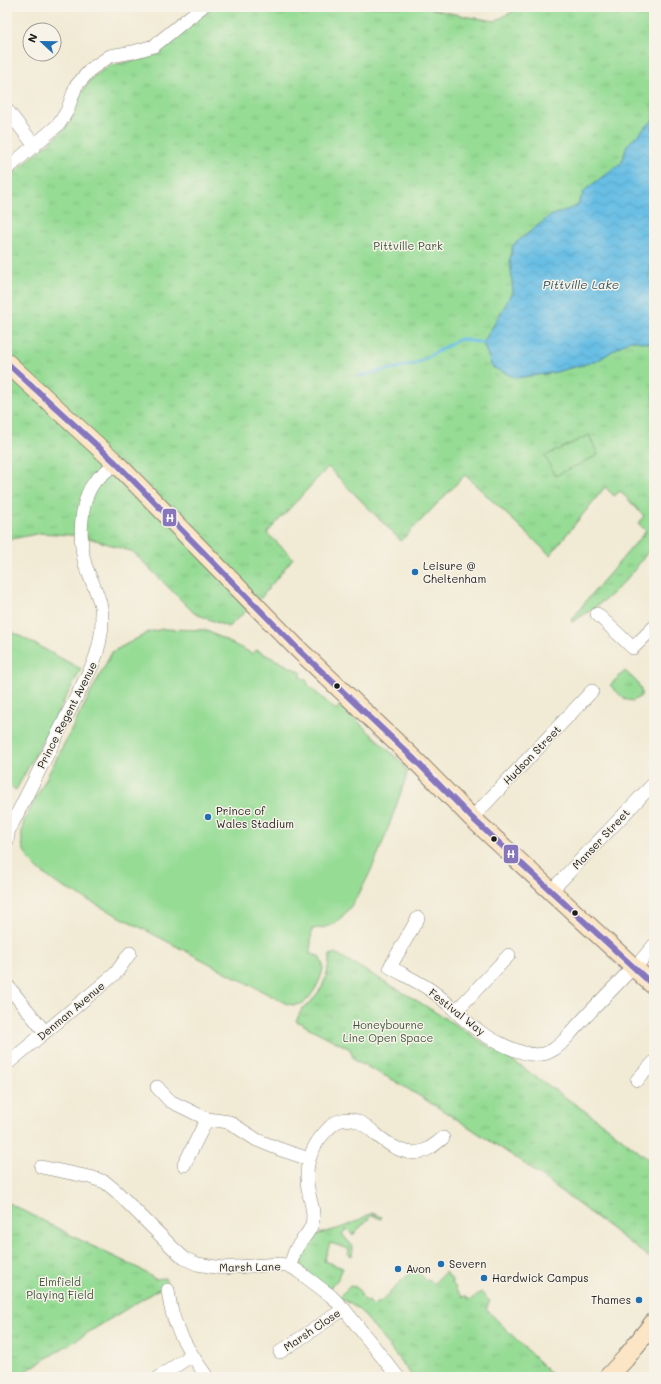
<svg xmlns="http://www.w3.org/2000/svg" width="661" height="1384" font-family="Mali,sans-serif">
<defs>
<pattern id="grass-tufts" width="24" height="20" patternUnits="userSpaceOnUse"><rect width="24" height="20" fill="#96dc95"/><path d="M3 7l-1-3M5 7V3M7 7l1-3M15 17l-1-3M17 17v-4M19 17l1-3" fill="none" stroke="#81bc80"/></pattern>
<pattern id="water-waves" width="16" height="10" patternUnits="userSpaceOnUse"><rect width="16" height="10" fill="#67bee4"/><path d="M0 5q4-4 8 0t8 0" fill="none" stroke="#59a3c3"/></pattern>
</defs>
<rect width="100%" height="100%" fill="#f7f3e8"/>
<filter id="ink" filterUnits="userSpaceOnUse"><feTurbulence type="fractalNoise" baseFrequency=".025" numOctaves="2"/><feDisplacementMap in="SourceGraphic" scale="8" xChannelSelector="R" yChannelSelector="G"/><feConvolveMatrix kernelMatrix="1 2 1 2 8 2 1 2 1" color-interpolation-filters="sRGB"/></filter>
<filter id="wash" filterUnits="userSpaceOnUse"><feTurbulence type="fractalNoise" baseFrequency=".012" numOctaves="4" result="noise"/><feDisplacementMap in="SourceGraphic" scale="16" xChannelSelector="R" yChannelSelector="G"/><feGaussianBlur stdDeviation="0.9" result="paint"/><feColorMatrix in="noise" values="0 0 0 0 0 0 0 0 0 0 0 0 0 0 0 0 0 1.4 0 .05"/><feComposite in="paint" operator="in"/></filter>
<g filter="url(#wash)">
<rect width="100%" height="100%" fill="#f1ead4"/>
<path fill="url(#grass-tufts)" stroke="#597c58" d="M213 7H429L432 9 469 17 495 21 521 7H654V543C642 560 630 577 615 591 602 603 587 613 572 622L571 621 586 601 646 531 638 523 644 516 620 491 614 496 605 487 550 555 465 475 401 541 328 467 267 533 293 558 260 599 228 627 194 613 133 552 83 536 41 533 7 540V178L61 133 73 117 81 94 92 78 109 66 144 58 158 53Z
M625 671C632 678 643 684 641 696L633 701 624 699 610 685Z
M335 953 416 1000 519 1065 609 1128 654 1164V1261L522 1162 455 1118 395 1081 354 1060 350 1049 296 1021 302 1009 311 1002 322 987 327 974 330 955Z
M7 1202 90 1245 140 1269 155 1279 165 1278 167 1284 16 1377H7Z
M372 1213 382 1217 381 1219 372 1215 353 1235 347 1229 342 1234 353 1247 352 1256 348 1254 349 1249 330 1243 324 1261 343 1268 338 1279 329 1289 299 1267 309 1237 347 1226Z
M416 1266 421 1272 419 1273 427 1281 429 1280 433 1284 445 1272 453 1281 452 1283 456 1288 455 1289 463 1297 465 1296 470 1300 481 1292 490 1301 486 1309 554 1377H413L364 1315 357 1308 339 1297 350 1286 356 1287 361 1293 360 1295 367 1302 369 1301 374 1306 378 1301 380 1303Z"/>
<path fill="#96dc95" stroke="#597c58" d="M589 435 598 455 555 476 545 456Z
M7 629 81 669 16 790 7 785Z
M163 629 205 630 253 654 256 650 302 673 300 677 306 680 309 686 336 710 340 705 400 761 407 770 406 778C392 815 366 904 333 924 326 928 319 928 312 929L310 954 319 956C320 959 322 962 323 965 324 975 312 998 303 1003 297 1006 290 1005 285 1003L59 885C34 867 15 855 24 821L112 652 149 632Z"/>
<path fill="url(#water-waves)" stroke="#426d80" d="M654 119V257L649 276 654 288V344L630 340 597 361 552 373 516 378 492 367 483 343 513 292 510 259 513 245 550 216 577 206 585 190 622 162 627 145Z"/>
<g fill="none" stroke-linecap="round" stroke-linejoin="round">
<path stroke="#67bee4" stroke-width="3.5" d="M359 376 415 364 460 339 483 343"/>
</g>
</g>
<g filter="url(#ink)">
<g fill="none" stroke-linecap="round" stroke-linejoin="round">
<defs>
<path id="street" d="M7 110 35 146
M7 169 59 124 67 111 76 86 91 69 110 56 133 52 154 46 202 7
M597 614 633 648 654 627
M472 818 592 691
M7 842 8 832 93 664C100 646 104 627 101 607 98 592 90 579 85 564 79 541 79 501 95 481 101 475 109 469 116 463
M551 891 654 783
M418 918 390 967C404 975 419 982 432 991 444 999 454 1010 464 1019 481 1035 527 1063 549 1052 561 1047 569 1034 578 1025 596 1005 615 987 633 967
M634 969 654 945
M7 985 45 1032
M456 1011 509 955
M7 1064 116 973 130 953
M637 1080 654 1062
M157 1087 170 1101 207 1119 229 1122 257 1140 279 1149 309 1159
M184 1165 207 1119
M41 1167 90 1177 105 1182 116 1191 174 1249 184 1258 197 1264 222 1268 280 1264 290 1266 298 1271 331 1296 344 1309 398 1377
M290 1266C292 1261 293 1255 296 1249 301 1240 309 1234 312 1224 315 1214 311 1203 309 1194 303 1169 310 1146 329 1128 337 1119 348 1117 359 1122 366 1125 372 1131 378 1136 392 1147 410 1159 428 1149 433 1146 438 1142 443 1138
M168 1290C169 1297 170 1305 172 1312 178 1335 193 1357 207 1377
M280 1352 344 1309
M159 1377 192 1355"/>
<path id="secondary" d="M7 363 116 463 299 650 415 760 472 818 654 986
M608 1377 625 1359 654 1322"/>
</defs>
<use href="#street" stroke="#868378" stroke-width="14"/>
<use href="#secondary" stroke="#868378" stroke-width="20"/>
<use href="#street" stroke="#fff" stroke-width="13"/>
<use href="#secondary" stroke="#fce5c4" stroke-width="18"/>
<defs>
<path id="bus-1" d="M7 363 116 463 299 650 415 760 472 818 654 986"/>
</defs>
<use href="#bus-1" stroke="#f7f3e8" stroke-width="9"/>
<use href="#bus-1" stroke="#8876bd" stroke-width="6"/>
</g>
</g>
<g fill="#1f6fb2" stroke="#f7f3e8" stroke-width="1.5">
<circle cx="415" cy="572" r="4"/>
<circle cx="208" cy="817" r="4"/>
<circle cx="441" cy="1264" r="4"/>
<circle cx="398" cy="1269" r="4"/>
<circle cx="484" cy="1278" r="4"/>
<circle cx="639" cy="1300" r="4"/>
</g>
<g fill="#1c1c1c" stroke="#f7f3e8" stroke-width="1.5">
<circle cx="337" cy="686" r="3.5"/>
<circle cx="494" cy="839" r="3.5"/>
<circle cx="575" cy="913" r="3.5"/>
</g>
<g text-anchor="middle" stroke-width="3" stroke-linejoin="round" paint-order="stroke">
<g font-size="11" fill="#415640" stroke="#f7f3e8">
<text x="408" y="250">Pittville Park</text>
<text x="388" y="1029">Honeybourne<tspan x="388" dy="13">Line Open Space</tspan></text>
<text x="60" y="1286">Elmfield<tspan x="60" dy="13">Playing Field</tspan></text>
</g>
<g font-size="11" fill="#1c1c1c" stroke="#f7f3e8" text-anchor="start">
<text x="423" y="570">Leisure @<tspan x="423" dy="13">Cheltenham</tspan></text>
<text x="216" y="815">Prince of<tspan x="216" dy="13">Wales Stadium</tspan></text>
<text x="449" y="1268">Severn</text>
<text x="406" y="1273">Avon</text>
<text x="492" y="1282">Hardwick Campus</text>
<text x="631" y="1304" text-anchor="end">Thames</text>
</g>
<g font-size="11" fill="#1c1c1c" stroke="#f7f3e8">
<text transform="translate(67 715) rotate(-63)" y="4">Prince Regent Avenue</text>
<text transform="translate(532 755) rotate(-46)" y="4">Hudson Street</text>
<text transform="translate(601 839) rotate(-47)" y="4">Manser Street</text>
<text transform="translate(71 1011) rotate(-40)" y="4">Denman Avenue</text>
<text transform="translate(457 1012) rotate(38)" y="4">Festival Way</text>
<text transform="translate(250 1267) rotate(-1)" y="4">Marsh Lane</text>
<text transform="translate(312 1330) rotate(-34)" y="4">Marsh Close</text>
</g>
<g font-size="12" font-style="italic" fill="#365562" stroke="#f7f3e8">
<text x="581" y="289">Pittville Lake</text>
</g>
</g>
<g stroke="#f7f3e8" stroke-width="1.5">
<rect x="162" y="508" width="15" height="19" rx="4" fill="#8876bd"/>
<rect x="503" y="844" width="16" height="20" rx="4" fill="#8876bd"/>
</g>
<g font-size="11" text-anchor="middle" font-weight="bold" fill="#fff">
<text x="170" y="522">H</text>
<text x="511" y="858">H</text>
</g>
<rect width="661" height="1384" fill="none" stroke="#f7f3e8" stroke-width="24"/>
<g transform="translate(42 42) rotate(292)"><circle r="19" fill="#f7f3e8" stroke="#9f9d96"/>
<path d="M0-3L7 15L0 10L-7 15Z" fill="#1f6fb2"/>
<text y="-6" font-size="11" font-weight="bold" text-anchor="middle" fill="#1c1c1c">N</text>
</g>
</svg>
